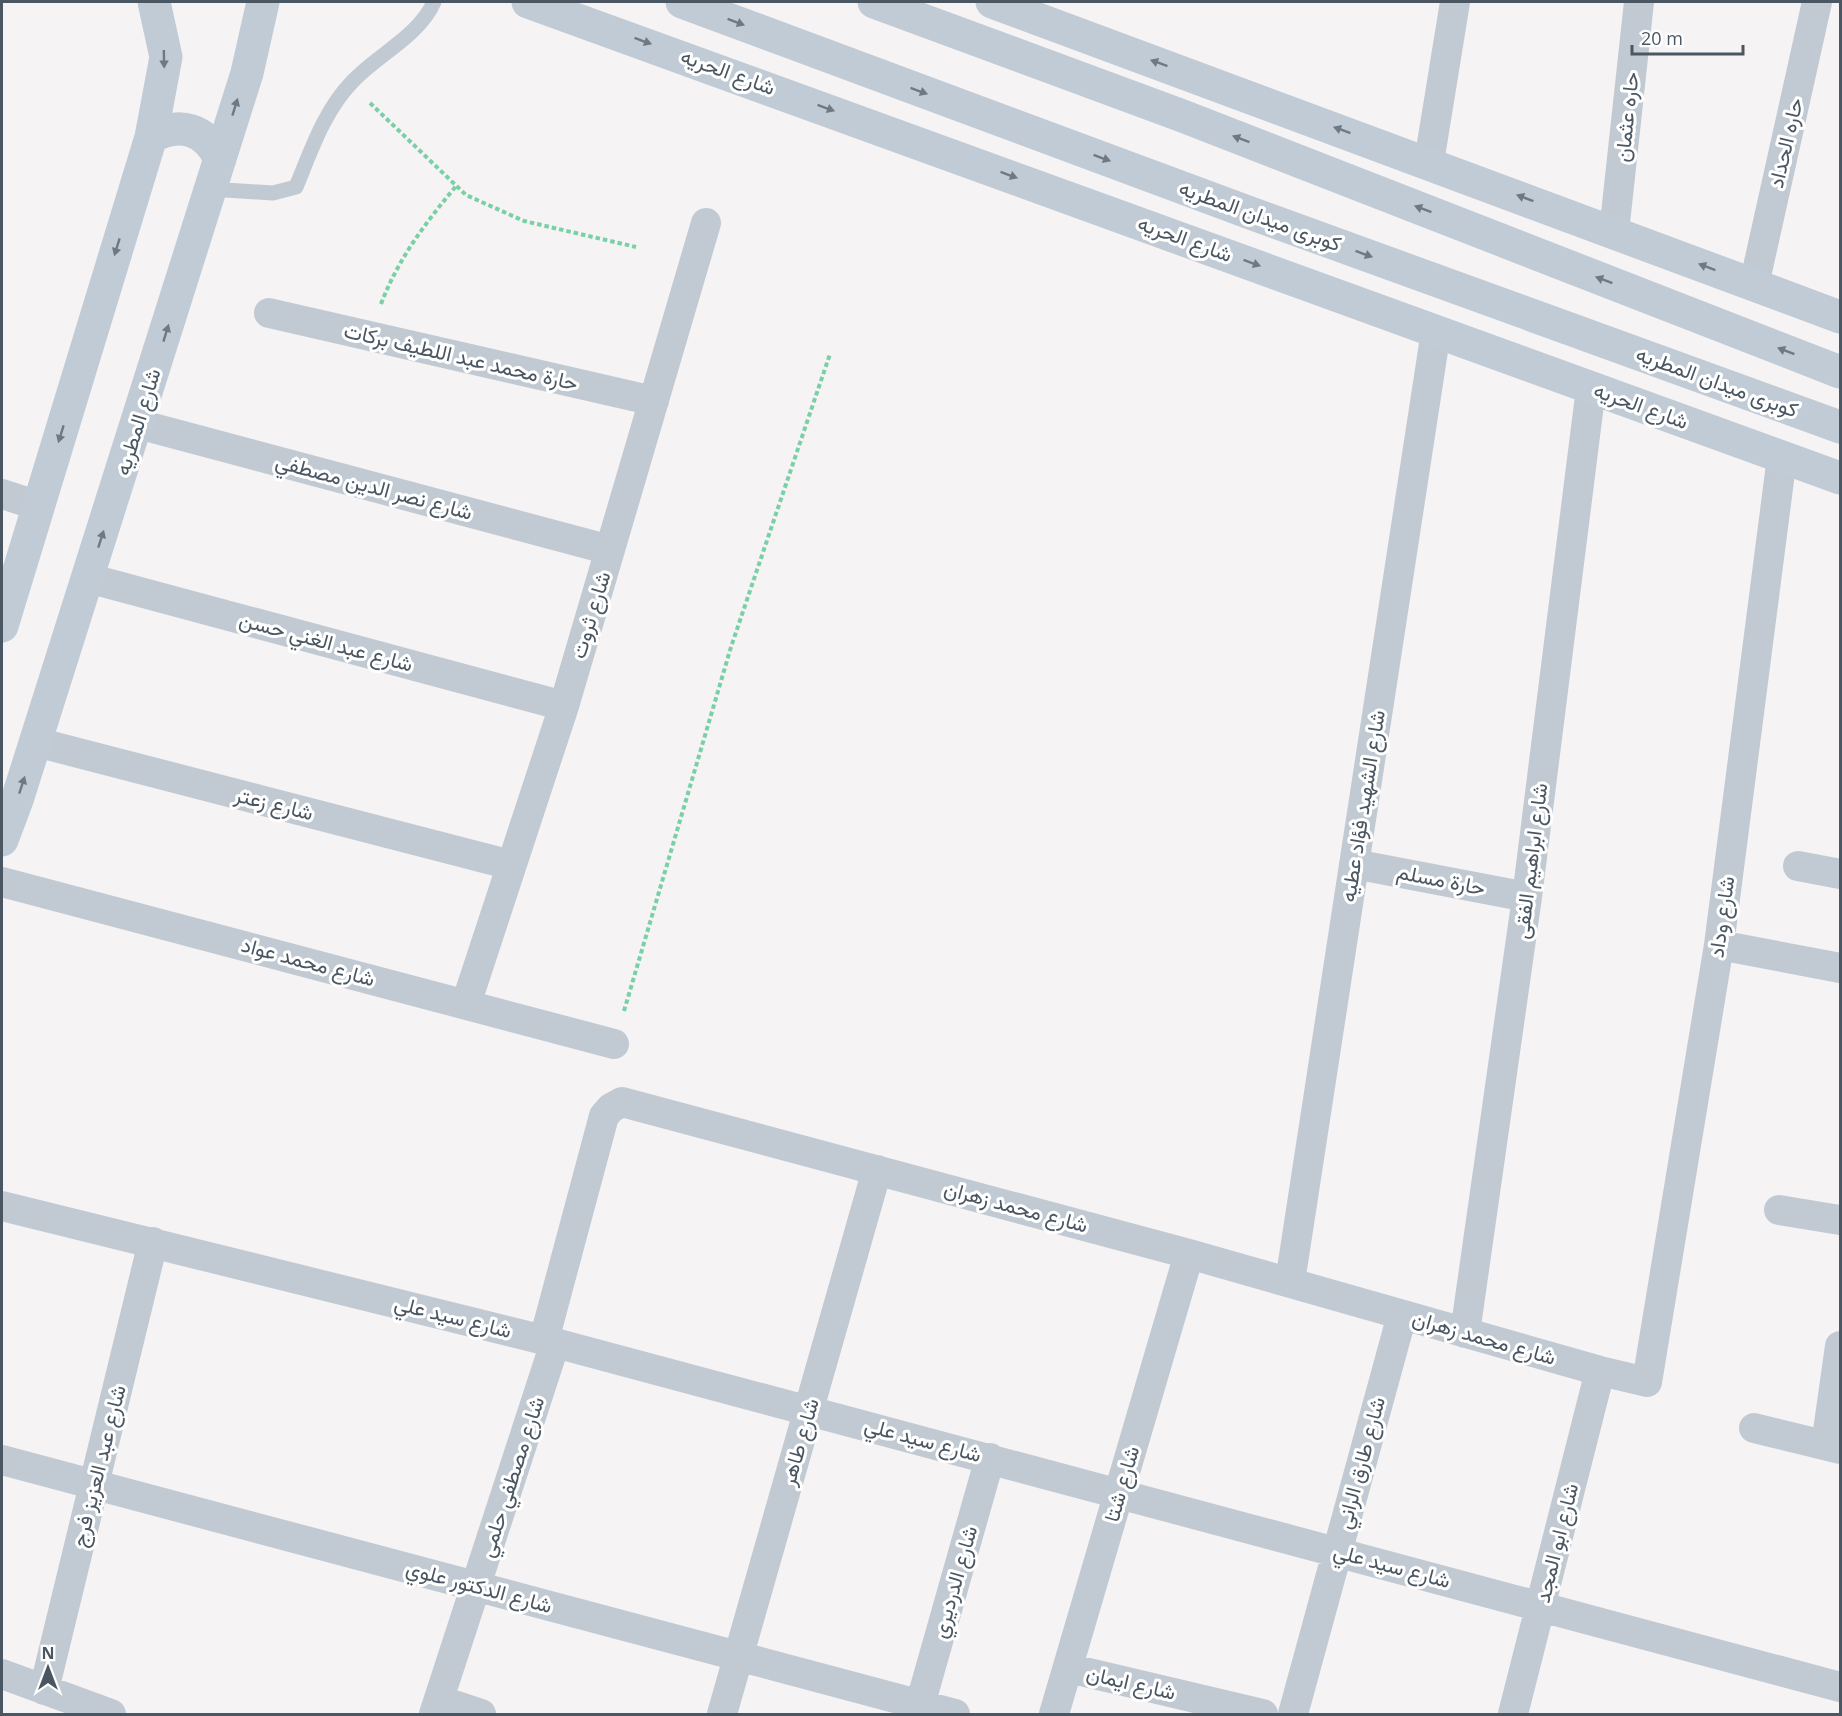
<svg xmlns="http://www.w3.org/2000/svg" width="1842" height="1716" font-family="'Open Sans',Vazirmatn,sans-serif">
<rect width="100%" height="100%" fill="#f5f3f3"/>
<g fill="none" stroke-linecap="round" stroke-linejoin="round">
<path stroke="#7ad0a6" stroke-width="4" stroke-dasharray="4.5 3" stroke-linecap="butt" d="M370 103 466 195 524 221 636 247
M381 304C398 259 426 222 457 185
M624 1011 731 647 830 354"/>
<path stroke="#c1cad2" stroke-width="15" d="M210 189 273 193 296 187C311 151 324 111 352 82 377 55 419 36 434 2"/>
<path stroke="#c1cad2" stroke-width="30" d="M1429 162 1455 2
M1614 232 1639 2
M1754 285 1817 2
M269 313 654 401
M138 424 610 550
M2 494 39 506
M88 578 564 706
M36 742 511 865
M1354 864 1527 897
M1798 866 1840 874
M2 882 614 1044
M1719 945 1840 968
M466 1004 564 706 706 223
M2 1206 544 1340 1840 1687
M1779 1210 1840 1220
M1290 1282 1436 331
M1465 1333 1527 897 1591 388
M544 1340 604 1116 611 1108 622 1102 1189 1254 1600 1371 1647 1382 1719 945 1782 457
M1754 1428 1840 1449
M1826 1445 1840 1346
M2 1460 955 1714
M1068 1668 1263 1714
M2 1674 111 1714
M44 1690 153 1242
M439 1700 481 1714
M920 1705 990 1458
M434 1714 555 1343
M722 1714 877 1170
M1054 1714 1189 1254
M1293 1714 1402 1315
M1513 1714 1600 1371"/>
<path stroke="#c1cbd6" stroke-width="33" d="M528 2 1840 478
M682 2 1253 214 1840 427
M874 2 1180 115 1840 372
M992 2 1840 317
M151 137C180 121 206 129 220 159
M2 626 151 137 166 57 154 2
M2 840 17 800 247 73 263 2"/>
</g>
<defs><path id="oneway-solid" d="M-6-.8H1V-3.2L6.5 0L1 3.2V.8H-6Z" transform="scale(1.5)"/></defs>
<g fill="#6e7984">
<use href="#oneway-solid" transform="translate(736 22) rotate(21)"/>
<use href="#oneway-solid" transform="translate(643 41) rotate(20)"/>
<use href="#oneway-solid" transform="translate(164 59) rotate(89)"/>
<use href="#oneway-solid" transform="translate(1159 63) rotate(-160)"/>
<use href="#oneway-solid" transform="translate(919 91) rotate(20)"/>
<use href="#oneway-solid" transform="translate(235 107) rotate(-73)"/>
<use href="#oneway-solid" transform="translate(826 108) rotate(20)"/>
<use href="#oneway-solid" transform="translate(1342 130) rotate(-160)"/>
<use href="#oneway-solid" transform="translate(1241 139) rotate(-159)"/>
<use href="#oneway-solid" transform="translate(1102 158) rotate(20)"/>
<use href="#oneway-solid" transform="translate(1009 175) rotate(20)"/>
<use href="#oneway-solid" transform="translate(1525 198) rotate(-159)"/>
<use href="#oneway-solid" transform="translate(1423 209) rotate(-159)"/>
<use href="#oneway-solid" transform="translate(117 247) rotate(107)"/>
<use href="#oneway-solid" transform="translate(1364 254) rotate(20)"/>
<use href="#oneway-solid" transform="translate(1252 263) rotate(20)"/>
<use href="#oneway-solid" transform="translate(1707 267) rotate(-159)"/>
<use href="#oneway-solid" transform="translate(1604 280) rotate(-159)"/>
<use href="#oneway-solid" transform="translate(166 333) rotate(-73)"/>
<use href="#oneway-solid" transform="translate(1786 351) rotate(-159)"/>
<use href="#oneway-solid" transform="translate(61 434) rotate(107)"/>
<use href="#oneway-solid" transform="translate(101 539) rotate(-72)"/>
<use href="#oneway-solid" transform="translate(22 785) rotate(-72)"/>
</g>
<g text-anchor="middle" stroke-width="6" stroke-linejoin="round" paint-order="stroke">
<g font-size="21" fill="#4a5661" stroke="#fff">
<text transform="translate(728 72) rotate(20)" y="7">شارع الحريه</text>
<text transform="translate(1627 117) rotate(-84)" y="7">حاره عثمان</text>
<text transform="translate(1786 143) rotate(-77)" y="7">حاره الحداد</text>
<text transform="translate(1260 216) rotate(20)" y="7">كوبرى ميدان المطريه</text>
<text transform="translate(1185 239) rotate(20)" y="7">شارع الحريه</text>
<text transform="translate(461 357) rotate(13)" y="7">حارة محمد عبد اللطيف بركات</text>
<text transform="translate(1717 382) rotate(20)" y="7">كوبرى ميدان المطريه</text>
<text transform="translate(1641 406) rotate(20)" y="7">شارع الحريه</text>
<text transform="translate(138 422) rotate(-73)" y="7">شارع المطريه</text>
<text transform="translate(374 487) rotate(15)" y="7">شارع نصر الدين مصطفي</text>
<text transform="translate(591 615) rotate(-73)" y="7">شارع ثروت</text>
<text transform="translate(326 642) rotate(15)" y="7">شارع عبد الغني حسن</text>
<text transform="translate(274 804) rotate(14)" y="7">شارع زعتر</text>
<text transform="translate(1363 806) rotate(-81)" y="7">شارع الشهيد فؤاد عطيه</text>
<text transform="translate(1531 861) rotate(-83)" y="7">شارع ابراهيم الفقى</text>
<text transform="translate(1441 880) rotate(11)" y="7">حارة مسلم</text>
<text transform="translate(1722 917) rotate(-82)" y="7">شارع وداد</text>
<text transform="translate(308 962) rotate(15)" y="7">شارع محمد عواد</text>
<text transform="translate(1016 1207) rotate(15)" y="7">شارع محمد زهران</text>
<text transform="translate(453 1317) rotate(14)" y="7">شارع سيد علي</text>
<text transform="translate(1484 1338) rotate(16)" y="7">شارع محمد زهران</text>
<text transform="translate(923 1440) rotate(15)" y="7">شارع سيد علي</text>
<text transform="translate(800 1442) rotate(-74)" y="7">شارع طاهر</text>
<text transform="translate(1361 1463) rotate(-75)" y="7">شارع طارق الراني</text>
<text transform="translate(99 1466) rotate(-76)" y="7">شارع عبد العزيز فرج</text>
<text transform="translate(512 1477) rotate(-72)" y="7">شارع مصطفي حلمي</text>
<text transform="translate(1122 1484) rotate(-74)" y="7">شارع شتا</text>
<text transform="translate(1557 1543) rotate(-76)" y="7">شارع ابو المجد</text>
<text transform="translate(1392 1566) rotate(15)" y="7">شارع سيد علي</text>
<text transform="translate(955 1582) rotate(-74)" y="7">شارع الدرديري</text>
<text transform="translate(479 1587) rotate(15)" y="7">شارع الدكتور علوي</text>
<text transform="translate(1131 1683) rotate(13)" y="7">شارع ايمان</text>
</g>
</g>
<rect width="1842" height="1716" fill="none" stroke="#4a5661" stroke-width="6"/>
<g transform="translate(48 1668)" stroke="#ffffff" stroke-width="4.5" paint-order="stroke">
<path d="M0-4.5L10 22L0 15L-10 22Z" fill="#4a5661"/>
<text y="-9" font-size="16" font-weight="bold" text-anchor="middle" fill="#4a5661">N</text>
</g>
<path d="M1632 45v9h111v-9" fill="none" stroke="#4a5661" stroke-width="3"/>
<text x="1641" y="45" font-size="18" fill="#4a5661" stroke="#ffffff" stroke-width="4.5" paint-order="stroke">20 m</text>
</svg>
